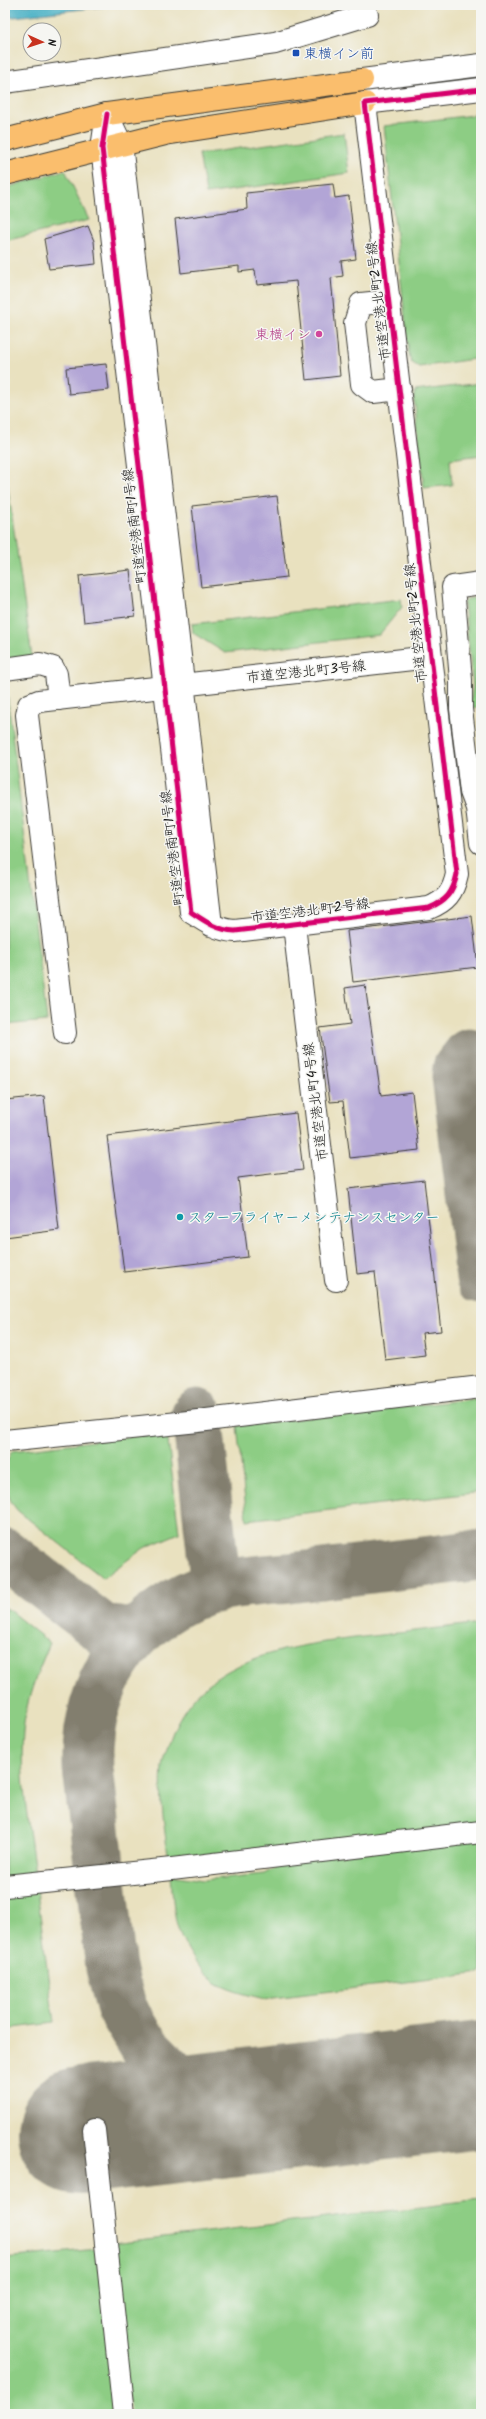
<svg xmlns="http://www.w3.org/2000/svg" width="486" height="2419" font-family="Kalam,'Klee One',sans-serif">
<rect width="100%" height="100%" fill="#f6f6f2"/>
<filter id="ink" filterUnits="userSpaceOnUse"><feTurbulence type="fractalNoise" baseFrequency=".025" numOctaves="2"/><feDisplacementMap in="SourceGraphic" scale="8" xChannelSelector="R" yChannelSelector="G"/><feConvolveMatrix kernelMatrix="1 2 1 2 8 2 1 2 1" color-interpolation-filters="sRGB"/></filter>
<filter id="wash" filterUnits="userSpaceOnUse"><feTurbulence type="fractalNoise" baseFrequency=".012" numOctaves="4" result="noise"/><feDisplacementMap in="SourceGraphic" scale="16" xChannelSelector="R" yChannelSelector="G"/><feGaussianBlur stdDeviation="0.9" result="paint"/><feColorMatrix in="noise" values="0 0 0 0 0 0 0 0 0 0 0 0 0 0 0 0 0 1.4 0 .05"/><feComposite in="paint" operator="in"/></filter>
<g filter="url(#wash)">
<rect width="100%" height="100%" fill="#e9e1bf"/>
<path fill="#8dcd84" stroke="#547450" d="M481 114V358L419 367 411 362 409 354 384 126Z
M344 133 349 173 206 194 199 154Z
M65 170 89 220 5 241V188Z
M481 383V455L450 459 452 485 424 488 414 397 415 391Z
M5 467 34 671 5 675 47 1021 5 1025Z
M481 597V707L469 709 473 686 464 603 467 599Z
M401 599 402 607 379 635 225 653 193 633 192 624Z
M481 1398V1492L247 1520 237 1426Z
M167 1432 179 1533 144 1548 103 1578 18 1511C3 1494 0 1471 12 1451Z
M5 1607 50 1643C42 1662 33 1682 28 1703 14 1756 29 1821 35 1874L5 1878Z
M481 1623V1826L169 1863C165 1831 159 1799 162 1766 163 1759 167 1751 169 1743 196 1655 295 1645 372 1636 409 1632 445 1627 481 1623Z
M481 1838V1973L265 1999C249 1995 233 1992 218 1984 200 1974 180 1940 176 1921 173 1906 172 1890 171 1875L203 1880 264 1874 288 1861Z
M37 1890 54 2023 5 2029V1894Z
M481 2200V2414H130L112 2243Z
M97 2249 117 2414H5V2258Z"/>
<path fill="#46b0c5" stroke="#316670" d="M5 5H118L5 18Z"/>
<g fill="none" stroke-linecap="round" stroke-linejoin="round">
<path stroke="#827e6e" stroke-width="51" d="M469 1054 458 1068 457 1076 481 1278
M197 1414 216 1588
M5 1554 104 1630 127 1633 139 1631
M273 2109 223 2103 177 2079 145 2047 121 2007 111 1968 88 1768C85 1688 126 1621 202 1591 223 1582 266 1580 289 1578 353 1570 417 1563 481 1555"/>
<path stroke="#827e6e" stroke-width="128" d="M81 2131 481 2085"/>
</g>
<g id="blocks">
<path fill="#b2a5d6" d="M333 184 335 198 349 196 356 259 341 261 343 276 331 278 340 376 306 380 296 281 257 285 255 270 239 272V266L181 273 175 219 247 209 246 193Z
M88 226 94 241 96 264 49 269 44 239Z
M106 364 109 390 69 394 66 368Z
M277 496 287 577 201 587 192 506Z
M130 570 135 616 84 622 79 576Z
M472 916 478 967 353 982 347 931Z
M365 985 381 1096 412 1092 419 1150 350 1158 343 1101 330 1102 320 1028 350 1024 345 988Z
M44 1096 59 1230 5 1237V1100Z
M296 1113 303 1170 238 1178 248 1257 124 1272 107 1136Z
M424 1180 441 1331 422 1333 425 1355 385 1360 375 1272 357 1274 348 1189Z"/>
</g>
</g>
<g filter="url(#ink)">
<use href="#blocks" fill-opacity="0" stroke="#3b3a34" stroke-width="1"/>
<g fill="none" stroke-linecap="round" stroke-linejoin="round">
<defs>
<path id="minor" d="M362 80 481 65
M5 82 275 43 367 15
M107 114 102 148 191 912C206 922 217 930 235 931L429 908C446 901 453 893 457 874L365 103 481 89
M113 127 121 144 211 925
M390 301 361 304 355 323 362 384 373 392 400 389
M5 669 40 664 53 668 56 674 59 699
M481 807 477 808 481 843
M477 808 471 792 461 709V680L453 587 481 583
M294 925 336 1280
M65 1033 27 715 29 705 39 701 430 657
M5 1441 198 1421 481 1387
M5 1886 172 1869 481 1832
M94 2130 124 2414"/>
<path id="major" d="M5 140 107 114 362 80
M5 174 165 134 365 103"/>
</defs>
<use href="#minor" stroke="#3b3a34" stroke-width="24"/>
<use href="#major" stroke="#3b3a34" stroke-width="24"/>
<use href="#minor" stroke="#fff" stroke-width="22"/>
<use href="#major" stroke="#fabe6d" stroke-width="22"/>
<defs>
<path id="cycleway" d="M107 114 102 148 191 912C206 922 217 930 235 931L429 908C446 901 453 893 457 874L365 103 481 89"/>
</defs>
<use href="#cycleway" stroke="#f6f6f2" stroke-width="8"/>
<use href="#cycleway" stroke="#d6006c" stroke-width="5"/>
</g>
</g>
<rect fill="#1a4fb4" stroke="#f6f6f2" stroke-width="1.5" x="292" y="49" width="8" height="8" rx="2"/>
<circle fill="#d1479c" stroke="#f6f6f2" stroke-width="1.5" cx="319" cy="334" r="4"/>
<circle fill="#0f9aa8" stroke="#f6f6f2" stroke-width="1.5" cx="180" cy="1217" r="4"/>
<g text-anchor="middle" stroke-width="3" stroke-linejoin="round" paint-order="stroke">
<g font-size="14" fill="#164399" stroke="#f6f6f2" text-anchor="start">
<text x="304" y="58">東横イン前</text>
</g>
<g font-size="14" fill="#1c1c1c" stroke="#f6f6f2">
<text transform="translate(378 301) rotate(-97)" y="5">市道空港北町2号線</text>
<text transform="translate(134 526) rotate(-97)" y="5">町道空港南町1号線</text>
<text transform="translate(415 623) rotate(-96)" y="5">市道空港北町2号線</text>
<text transform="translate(306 671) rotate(-6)" y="5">市道空港北町3号線</text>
<text transform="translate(172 848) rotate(-97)" y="5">町道空港南町1号線</text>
<text transform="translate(310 910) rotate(-7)" y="5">市道空港北町2号線</text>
<text transform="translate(315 1102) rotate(-97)" y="5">市道空港北町4号線</text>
</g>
<g font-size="14" fill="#b23c85" stroke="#f6f6f2" text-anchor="end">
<text x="311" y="339">東横イン</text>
</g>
<g font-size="14" fill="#0d838f" stroke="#f6f6f2" text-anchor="start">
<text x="188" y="1222">スターフライヤーメンテナンスセンター</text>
</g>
</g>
<rect width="486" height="2419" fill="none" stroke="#f6f6f2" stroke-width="20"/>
<g transform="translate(42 42) rotate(93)"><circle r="19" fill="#f6f6f2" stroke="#9f9f9c"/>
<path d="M0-3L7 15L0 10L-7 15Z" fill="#c8321e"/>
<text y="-6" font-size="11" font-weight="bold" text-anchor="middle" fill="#1c1c1c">N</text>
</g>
</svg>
